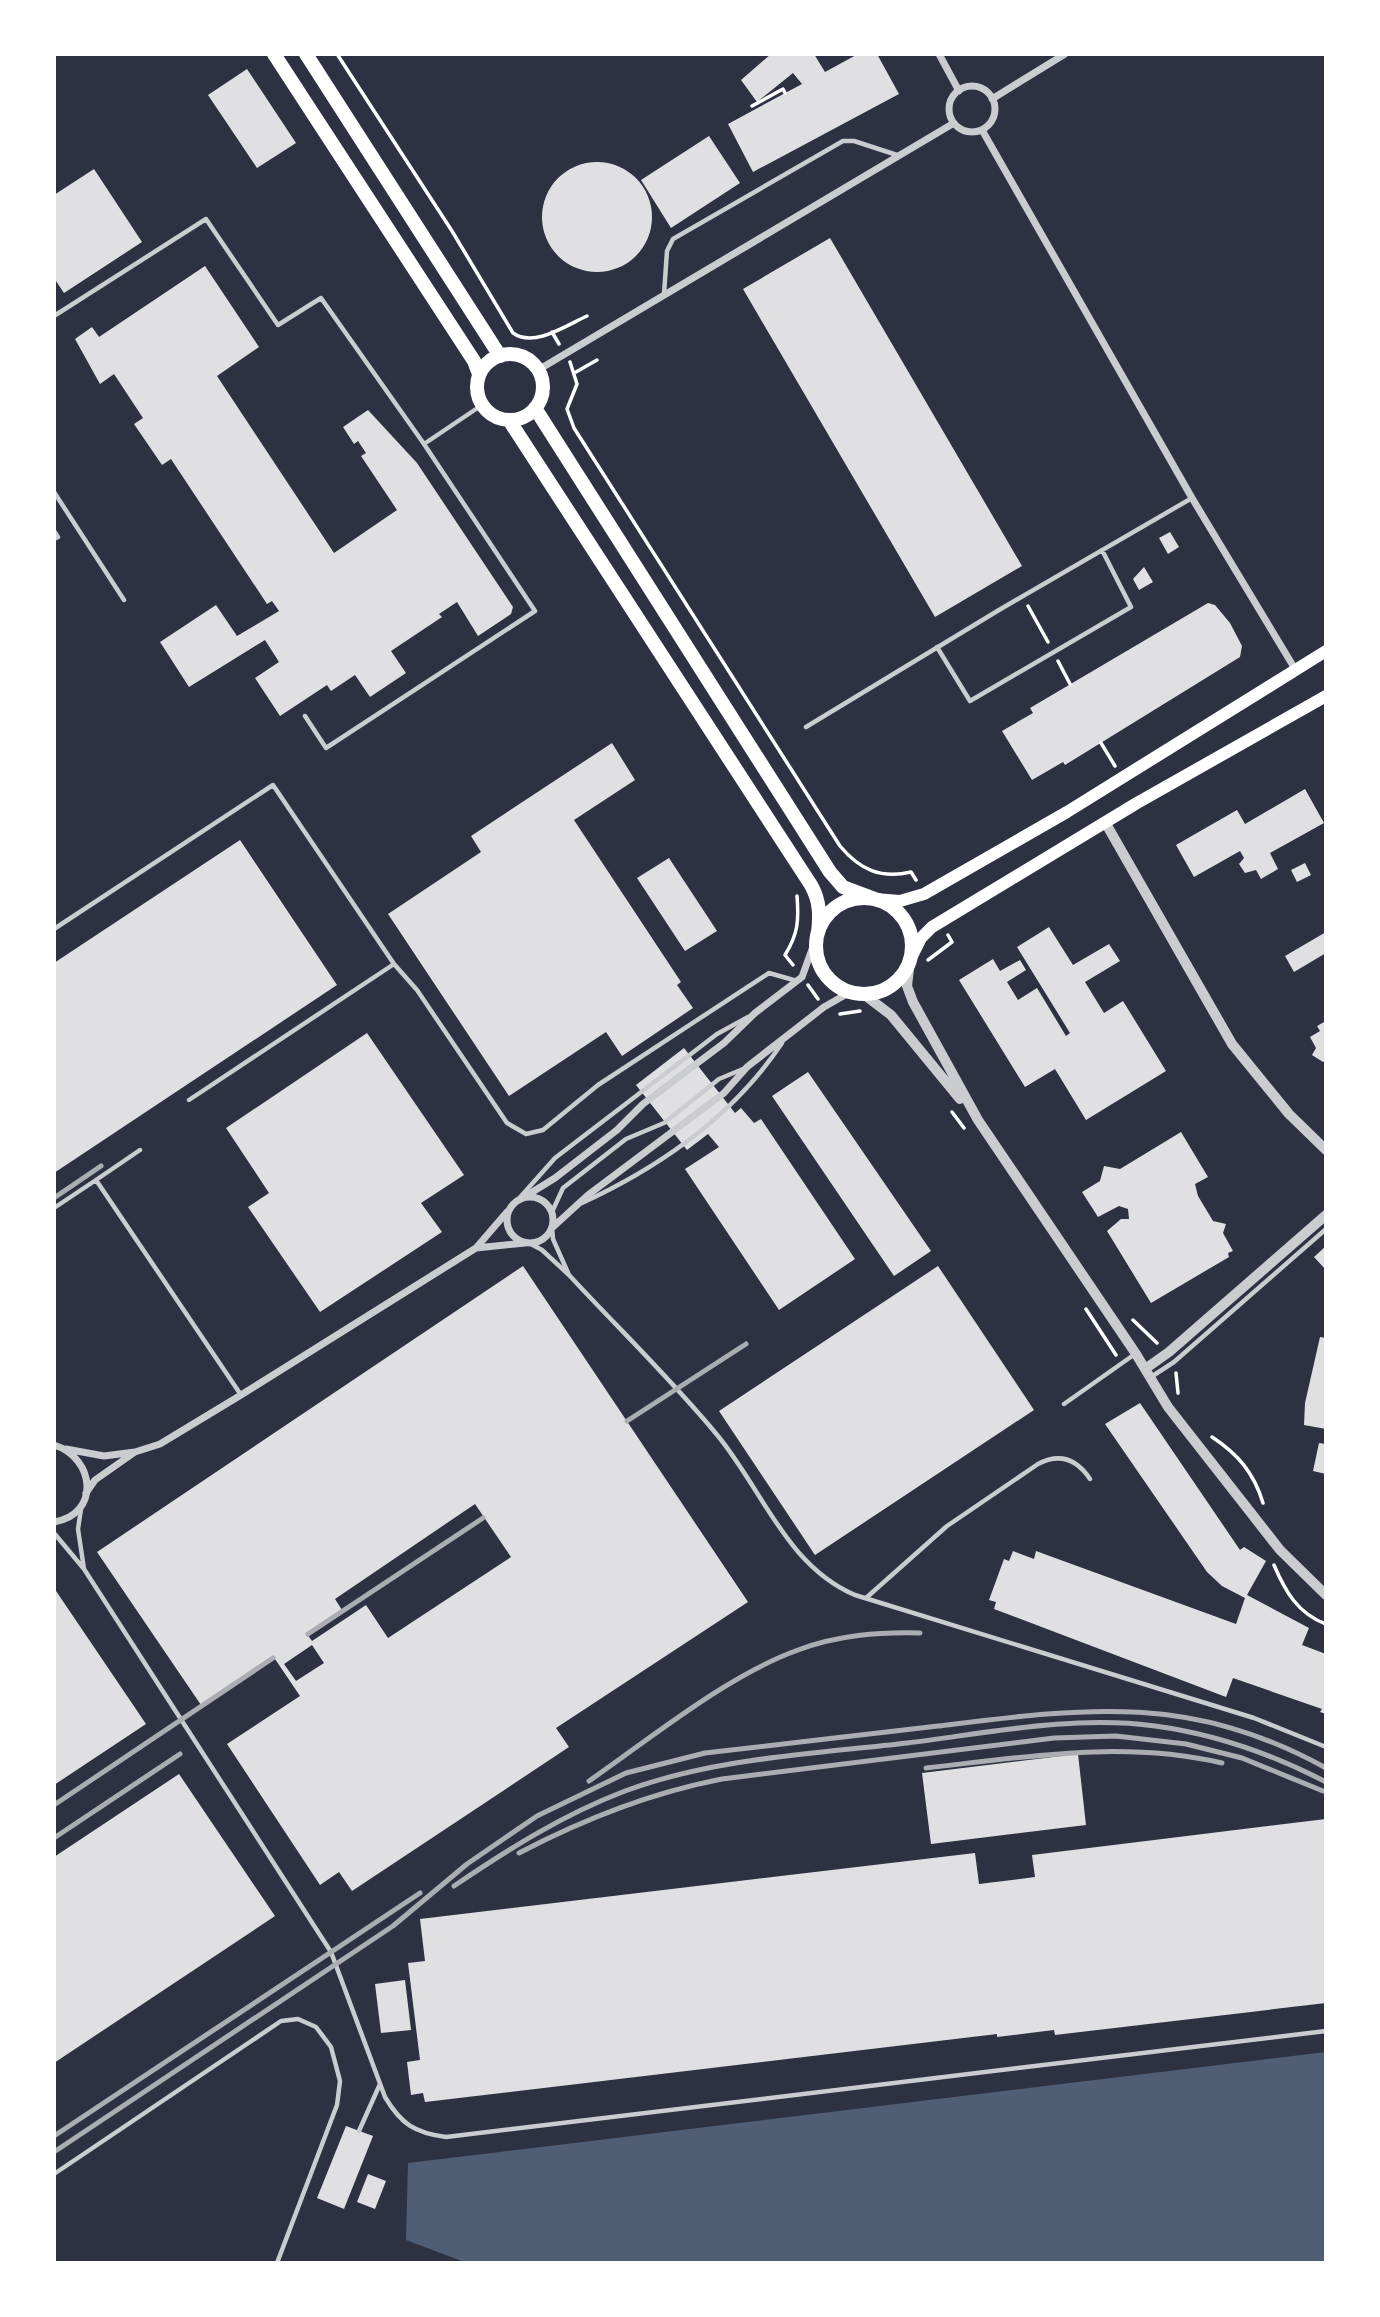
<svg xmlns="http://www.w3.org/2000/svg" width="1380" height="2317" font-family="'Sofia Sans Condensed',sans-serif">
<rect width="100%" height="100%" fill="#2d3142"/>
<path fill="#4f5d75" d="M1326 2052V2263H467L406 2240 408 2163Z"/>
<path fill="#e0e0e3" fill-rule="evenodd" d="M771 54H814L825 72 858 54H877L899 94 753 172 728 124 802 84 793 73 757 102 741 80Z
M247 69 296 143 257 168 208 95Z
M709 136 740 183 671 228 641 180Z
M542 217a55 55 0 1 1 110 0a55 55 0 1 1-110 0Z
M94 169 142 242 64 293 54 278V195Z
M830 238 1022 566 935 617 743 289Z
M205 266 259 347 217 376 334 553 397 510 361 456 366 453 358 441 354 444 343 427 368 410 417 463 513 607 511 614 478 636 457 602 439 614 442 617 391 651 406 673 370 697 355 675 331 691 327 685 280 716 255 678 279 662 265 640 189 687 160 642 216 605 237 636 279 611 272 601 267 604 171 459 162 465 134 424 143 418 114 374 100 384 75 339 92 327 99 337Z
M1170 532 1179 547 1168 554 1159 538Z
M1144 567 1153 582 1139 590 1133 579Z
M1208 603 1215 605 1230 623 1242 646 1240 657 1065 765 1063 762 1032 780 1002 731 1033 713 1030 708Z
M612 743 635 780 574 820 681 982 677 985 693 1008 622 1056 606 1032 509 1096 388 914 481 852 471 836Z
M1305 789 1324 823 1270 853 1278 869 1261 879 1256 870 1245 873 1239 864 1244 858 1240 851 1194 877 1176 845 1237 810 1245 824Z
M240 840 337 985 54 1173V963Z
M669 858 717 931 685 951 637 878Z
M1305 863 1311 875 1297 882 1291 870Z
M1049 927 1073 965 1109 944 1120 961 1085 982 1104 1013 1123 1001 1166 1071 1086 1120 1055 1069 1025 1087 959 980 993 959 1000 971 1020 960 1026 970 1007 982 1018 1000 1037 988 1066 1036 1070 1033 1017 947Z
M1326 932V953L1294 972 1285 956Z
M1326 1021V1060L1323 1062 1312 1055 1316 1048 1310 1037 1320 1031 1317 1026Z
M367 1033 464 1175 421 1203 442 1232 320 1312 248 1207 269 1193 226 1128Z
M684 1048 735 1113 741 1108 754 1123 761 1119 855 1259 779 1310 685 1169 719 1147 708 1134 687 1150 636 1085Z
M808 1072 931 1251 894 1276 772 1096Z
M1181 1132 1208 1177 1195 1184 1198 1196 1213 1221 1226 1224 1223 1233 1233 1251 1228 1253 1229 1257 1151 1303 1107 1231 1121 1219H1129L1128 1209 1119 1206 1098 1217 1082 1192 1100 1181 1104 1166 1120 1169Z
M1326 1246V1270L1314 1257Z
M523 1266 748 1602 556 1728 569 1747 352 1891 339 1872 320 1885 227 1744 300 1696 273 1656 201 1705 97 1552ZM475 1504 511 1557 388 1638 366 1605 312 1641 307 1634 342 1610 335 1599ZM312 1645 324 1663 296 1681 284 1664Z
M938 1266 1034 1410 815 1555 719 1411Z
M1320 1337 1326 1338V1429L1304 1425 1305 1403Z
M1140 1403 1240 1550 1244 1547 1266 1561 1247 1595 1309 1628 1302 1645 1326 1654V1714L1320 1712 1322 1709 1233 1678 1226 1697 994 1609 996 1602 989 1600 1004 1559 1009 1561 1013 1551 1034 1559 1036 1551 1236 1624 1245 1598 1222 1586 1207 1572 1105 1424Z
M1319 1443 1326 1444V1474L1313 1471Z
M54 1588 146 1724 54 1785Z
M1078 1754 1086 1825 931 1844 922 1773Z
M179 1774 275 1916 54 2063V1857Z
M1326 1819V2003L1055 2035 1054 2030 997 2037V2034L425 2102 423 2093 411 2095 407 2062 420 2060 408 1963 425 1961 420 1919 975 1853 979 1884 1035 1877 1032 1855Z
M405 1980 411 2030 381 2033 375 1984Z
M346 2126 373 2136 344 2209 317 2198Z
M368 2174 386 2181 375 2209 357 2202Z"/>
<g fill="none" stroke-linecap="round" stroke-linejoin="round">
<path stroke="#fff" stroke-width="3.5" d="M337 54 452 231 513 333C534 348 567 325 587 316
M752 106 783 89 785 93
M552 332 559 344
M570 362 577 384 567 409 574 428 840 846C860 870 881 879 911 872L916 880
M576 372 597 360
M1028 606 1048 642
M1058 661 1070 684
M1101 743 1115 766
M928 960 952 942 948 935
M793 965 785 955C798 934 799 921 797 896
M808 985 818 999
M840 1014 860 1011
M952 1112 964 1128
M1086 1309 1116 1355
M1133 1320 1157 1343
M1176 1373 1178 1393
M1212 1437C1238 1454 1254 1473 1263 1503
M1274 1565C1285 1591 1298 1614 1326 1624"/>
<path stroke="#caccd0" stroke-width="4.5" d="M664 294 667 251 673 239 843 141H854L897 155
M54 316 206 219 278 325 321 298 424 444
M54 492 124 600
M54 531 58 537 54 539
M937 647 970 701 1131 607 1102 550
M305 716 326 748 535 611 424 444 482 405
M806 727 999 610 1192 498
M54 929 273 785 394 964
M189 1100 394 964 417 990 507 1123 526 1134 543 1130 598 1085 769 973 797 981
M96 1180 140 1150
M515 1203 555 1158 717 1034 748 1017
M582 1203C660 1167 734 1115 782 1043
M54 1208 96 1180 241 1395
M552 1212 563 1188 626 1139 664 1123 719 1079 743 1069
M529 1243 542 1250 569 1275 553 1239 552 1227
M569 1275C619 1329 672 1380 718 1436 763 1491 787 1566 855 1595L1254 1718 1326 1747
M1151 1377 1174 1362 1326 1229
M1064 1404 1135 1354
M54 1533 84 1569 78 1529 81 1509
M84 1569 331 1952 385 2097C401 2124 415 2133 446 2137L1326 2031
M866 1598 947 1526 1038 1464C1059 1453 1076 1458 1090 1479
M359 2131 380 2084
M54 2174 281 2021 298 2019 316 2027 331 2047 340 2081 337 2105 277 2263"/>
<path stroke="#caccd0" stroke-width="7" d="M939 54 959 91
M949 109a23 23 0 1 1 46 0a23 23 0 1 1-46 0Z
M992 99 1065 54
M982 130 1192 498 1295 669
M538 370 954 123
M507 1220a23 23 0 1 1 46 0a23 23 0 1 1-46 0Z
M521 1199 555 1178 617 1130 643 1104 724 1043 755 1013 802 977 818 933
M507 1212 476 1248 525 1243
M553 1227 588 1195 724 1093 747 1067 824 1007 845 995 862 993
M54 1445C96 1458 100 1515 54 1522
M66 1449 104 1456 135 1452 95 1480 86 1493
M135 1452 160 1444 241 1395 476 1248"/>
<path stroke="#caccd0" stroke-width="10" d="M1105 822 1232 1044 1289 1114 1326 1150
M910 960 907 986 913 1002 978 1120 1136 1354 1168 1407 1280 1550 1326 1595
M862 993 891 1015 960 1099
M1145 1369 1169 1352 1326 1215"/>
<path stroke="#fff" stroke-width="12" d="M875 899 900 901 924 894 1067 812 1326 651
M910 960 921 938 932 927 1137 803 1326 696"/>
<path stroke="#fff" stroke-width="14" d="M274 54 474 361 479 374
M306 54 500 356
M477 387a33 33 0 1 1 66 0a33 33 0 1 1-66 0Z
M535 408 830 872 843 887 875 899
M509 420 811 885C820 901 820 915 818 933
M816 946a48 48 0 1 1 96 0a48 48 0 1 1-96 0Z"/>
<path stroke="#abadb3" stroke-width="5" d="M54 1198 101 1166
M627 1421 746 1344
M308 1634 483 1518
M926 1768C1025 1757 1122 1740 1222 1763
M589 1781C651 1738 728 1675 798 1650 838 1635 878 1632 920 1633
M54 1805 273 1658
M54 1838 180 1754
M519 1853C584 1819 649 1793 722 1779L1054 1738 1116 1736 1186 1744 1242 1758 1323 1791
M454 1886C509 1849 562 1815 625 1791 714 1758 813 1754 907 1743 988 1733 1073 1715 1155 1726 1215 1734 1272 1754 1326 1782
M54 2136 420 1893
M54 2152 393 1926 467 1864 537 1816 626 1773 705 1753C783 1744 860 1735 938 1726 1084 1708 1190 1693 1326 1768"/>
</g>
<rect width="1380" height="2317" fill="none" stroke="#ffffff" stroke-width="112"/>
</svg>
